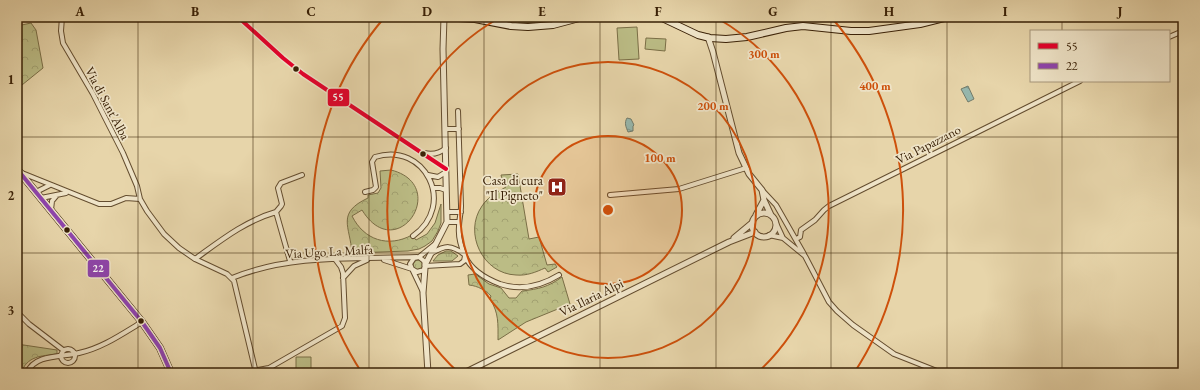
<svg xmlns="http://www.w3.org/2000/svg" width="1200" height="390" font-family="'EB Garamond',serif">
<defs>
<pattern id="grass-tufts" width="24" height="20" patternUnits="userSpaceOnUse"><rect width="24" height="20" fill="#bbbc85"/><path d="M3 7l-1-3M5 7V3M7 7l1-3M15 17l-1-3M17 17v-4M19 17l1-3" fill="none" stroke="#a2a171"/></pattern>
<pattern id="park-crowns" width="20" height="18" patternUnits="userSpaceOnUse"><rect width="20" height="18" fill="#bbbc85"/><path d="M2 6a3 3 0 1 1 6 0M12 15a3 3 0 1 1 6 0" fill="none" stroke="#a2a171"/></pattern>
<pattern id="water-ripples" width="26" height="14" patternUnits="userSpaceOnUse"><rect width="26" height="14" fill="#97b8ae"/><path d="M2 4q2-2 4 0t4 0M15 11q2-2 4 0t4 0" fill="none" stroke="#7c958c"/></pattern>
</defs>
<rect width="100%" height="100%" fill="#e7d5aa"/>
<filter id="stains"><feTurbulence type="fractalNoise" baseFrequency=".005" numOctaves="4"/><feColorMatrix values="0 0 0 0 .2 0 0 0 0 .09 0 0 0 0 .02 0 0 0 .5 -.17"/></filter>
<radialGradient id="worn" r=".72"><stop offset=".6" stop-color="#630" stop-opacity="0"/><stop offset="1" stop-color="#630" stop-opacity=".3"/></radialGradient>
<path fill="url(#grass-tufts)" stroke="#7a6e46" d="M446 251H451L458 256 452 261H433L438 255Z
M413 265a5 5 0 1 1 10 0a5 5 0 1 1-10 0Z"/>
<path fill="url(#park-crowns)" stroke="#7a6e46" d="M31 23 36 30 43 68 17 89V26Z
M391 170C451 185 397 267 362 210L352 216C364 240 388 248 412 235L416 240 427 234 435 223 441 204V223L438 231 432 241 425 246 419 249 408 251 352 253C350 226 336 213 368 198V195L378 193 381 188 380 171Z
M518 174 529 239 539 237 547 265 555 264 557 267 548 272 545 268C536 272 527 276 516 275 483 274 463 233 482 206 488 197 497 192 506 187L502 179 501 175Z
M475 274 489 284 501 288 509 298H516L522 291C539 289 548 287 562 277L570 304 526 322 498 340C498 324 499 313 490 299L491 296C485 290 478 286 469 285L468 275Z
M17 344 57 350V354C41 356 27 356 21 373H17Z"/>
<path fill="#bbbc85" stroke="#7a6e46" d="M518 17H576L558 21 519 23Z
M637 27 639 59 619 60 617 28Z
M646 38 666 39 665 51 645 49Z
M296 357H311V373H296Z"/>
<path fill="url(#water-ripples)" stroke="#717b6b" d="M968 86 974 99 968 102 961 89Z
M627 118 631 119 634 125 633 126V131L628 132C626 127 624 123 627 118Z"/>
<g fill="none" stroke-linecap="round" stroke-linejoin="round">
<defs>
<path id="minor" d="M62 17 61 31 63 43 93 94 123 153 137 186 140 199 147 211 164 234 179 248 195 259 227 274 234 281 256 373
M238 17 283 58 303 74 446 169
M1169 37 1183 31
M458 111C459 143 460 174 461 206 461 213 459 220 459 227 458 237 461 247 465 256 471 270 487 279 500 284 521 291 541 286 559 275
M445 129H459
M424 153C432 155 439 154 446 148
M22 173 99 204H111L126 198 140 199
M428 175 438 177 446 172
M433 188H440L446 190
M762 190 776 205 804 254
M36 192 50 185
M365 192 373 190 376 187 372 162 375 157C425 141 457 205 413 236
M610 195 679 189 746 168
M41 198 66 193
M51 210 52 201 57 195
M447 212H461
M447 222H459
M776 223 783 238
M769 235 783 238 805 256 829 302 837 311 853 325 894 354 942 373
M796 239 800 237 801 230 815 220 824 210 829 206 1080 81
M432 253C446 245 451 245 464 254
M419 257 435 244
M195 259C220 241 245 221 276 212
M384 260 412 269 417 272 424 270 425 265 424 261 419 257 414 258 410 264 412 269
M290 261 276 212 281 206 282 204 278 188 281 183 302 175
M425 266 460 264 464 261 465 256
M413 271 423 292
M232 278C290 254 355 259 417 257
M343 278 354 266 367 260
M17 312 29 324 63 350
M61 356a7 7 0 1 1 14 0a7 7 0 1 1-14 0Z
M27 373C34 354 62 357 79 353 102 348 122 334 142 322
M214 373 258 370 269 368 342 326 345 318 343 273 341 267 335 259"/>
<path id="tertiary" d="M708 37 713 52 739 153 749 174 762 190 764 200 771 215
M752 225a12 12 0 1 1 24 0a12 12 0 1 1-24 0Z
M756 215 764 200
M734 238 752 223
M425 265 447 222 443 49 444 17
M425 268 423 293 428 373
M464 373 729 242 755 232"/>
<path id="secondary" d="M442 17 475 19 511 26 528 27 553 25 583 17
M660 17 698 35 710 38 726 39 747 37 786 28 803 26 851 31H869L920 24 948 17"/>
<path id="primary" d="M17 169 142 322 160 348 171 373"/>
</defs>
<use href="#minor" stroke="#644d2f" stroke-width="6"/>
<use href="#tertiary" stroke="#644d2f" stroke-width="7"/>
<use href="#secondary" stroke="#392006" stroke-width="8"/>
<use href="#primary" stroke="#392006" stroke-width="8"/>
<use href="#minor" stroke="#efe4c8" stroke-width="4"/>
<use href="#tertiary" stroke="#efe4c8" stroke-width="5"/>
<use href="#secondary" stroke="#efe4c8" stroke-width="6"/>
<use href="#primary" stroke="#e4ba75" stroke-width="6"/>
<defs>
<path id="bus-1" d="M238 17 283 58 303 74 446 169"/>
<path id="bus-2" d="M17 169 142 322 160 348 171 373"/>
</defs>
<use href="#bus-1" stroke="#efe4c8" stroke-width="7"/>
<use href="#bus-2" stroke="#efe4c8" stroke-width="7"/>
<use href="#bus-1" stroke="#e4002b" stroke-width="4"/>
<use href="#bus-2" stroke="#8e44ad" stroke-width="4"/>
</g>
<path fill="none" stroke="#392006" stroke-width="1" stroke-opacity="0.55" d="M138 17V373M253 17V373M369 17V373M484 17V373M600 17V373M716 17V373M831 17V373M947 17V373M1062 17V31M1062 81V373M17 137H1183M17 253H1183"/>
<circle cx="608" cy="210" r="74" fill="#ce500b" fill-opacity=".12"/>
<g fill="none" stroke="#ce500b" stroke-width="2">
<circle cx="608" cy="210" r="74"/>
<circle cx="608" cy="210" r="148"/>
<path d="M459 373A221 221 0 0 1 499 18M717 18A221 221 0 0 1 757 373"/>
<path d="M362 373A295 295 0 0 1 384 18M832 18A295 295 0 0 1 854 373"/>
</g>
<defs>
<symbol id="hospital-square" viewBox="-11 -11 22 22"><rect x="-9" y="-9" width="18" height="18" rx="4" fill="#8f2418" stroke="#efe4c8"/><path d="M-5-5h3v3.5h4V-5h3V5h-3V1.5h-4V5h-3Z" fill="#fff"/></symbol>
</defs>
<g fill-rule="evenodd">
<use href="#hospital-square" x="546" y="176" width="22" height="22"/>
</g>
<g fill="#392006" stroke="#efe4c8" stroke-width="1.5">
<circle cx="296" cy="69" r="3.5"/>
<circle cx="423" cy="154" r="3.5"/>
<circle cx="67" cy="230" r="3.5"/>
<circle cx="141" cy="321" r="3.5"/>
</g>
<g text-anchor="middle" stroke-width="3.5" stroke-linejoin="round" paint-order="stroke">
<g font-size="13" fill="#392006" stroke="#efe4c8">
<text transform="translate(108 103) rotate(62)" y="5">Via di Sant'Alba</text>
<text transform="translate(928 144) rotate(-27)" y="5">Via Papazzano</text>
<text transform="translate(329 251) rotate(-3)" y="5">Via Ugo La Malfa</text>
<text transform="translate(591 297) rotate(-26)" y="5">Via Ilaria Alpi</text>
</g>
<g font-size="13" fill="#392006" stroke="#efe4c8" text-anchor="end">
<text x="543" y="185">Casa di cura<tspan x="543" dy="15">"Il Pigneto"</tspan></text>
</g>
</g>
<circle cx="608" cy="210" r="6" fill="#ce500b" stroke="#efe4c8" stroke-width="2"/>
<g font-size="12" text-anchor="middle" font-weight="bold" fill="#ce500b" stroke="#efe4c8" stroke-width="3.5" stroke-linejoin="round" paint-order="stroke">
<text x="764" y="58">300 m</text>
<text x="875" y="90">400 m</text>
<text x="713" y="110">200 m</text>
<text x="660" y="162">100 m</text>
</g>
<g stroke="#efe4c8" stroke-width="1.5">
<rect x="327" y="88" width="23" height="19" rx="4" fill="#e4002b"/>
<rect x="87" y="259" width="23" height="19" rx="4" fill="#8e44ad"/>
</g>
<g font-size="11" text-anchor="middle" font-weight="bold" fill="#fff">
<text x="338" y="101">55</text>
<text x="98" y="272">22</text>
</g>
<rect width="1200" height="390" fill="none" stroke="#e7d5aa" stroke-width="44"/>
<rect x="1030" y="30" width="140" height="52" fill="#efe4c8" stroke="#a6967a"/>
<rect x="1038" y="43" width="20" height="6" fill="#e4002b" stroke="#a6967a"/>
<text x="1066" y="50" font-size="12" fill="#392006">55</text>
<rect x="1038" y="63" width="20" height="6" fill="#8e44ad" stroke="#a6967a"/>
<text x="1066" y="70" font-size="12" fill="#392006">22</text>
<rect x="22" y="22" width="1156" height="346" fill="none" stroke="#392006" stroke-width="1.5"/>
<g font-size="13" text-anchor="middle" font-weight="bold" fill="#392006">
<text x="80" y="16">A</text>
<text x="195" y="16">B</text>
<text x="311" y="16">C</text>
<text x="427" y="16">D</text>
<text x="542" y="16">E</text>
<text x="658" y="16">F</text>
<text x="773" y="16">G</text>
<text x="889" y="16">H</text>
<text x="1005" y="16">I</text>
<text x="1120" y="16">J</text>
<text x="11" y="84">1</text>
<text x="11" y="200">2</text>
<text x="11" y="315">3</text>
</g>
<rect width="100%" height="100%" filter="url(#stains)"/>
<rect width="100%" height="100%" fill="url(#worn)"/>
</svg>
